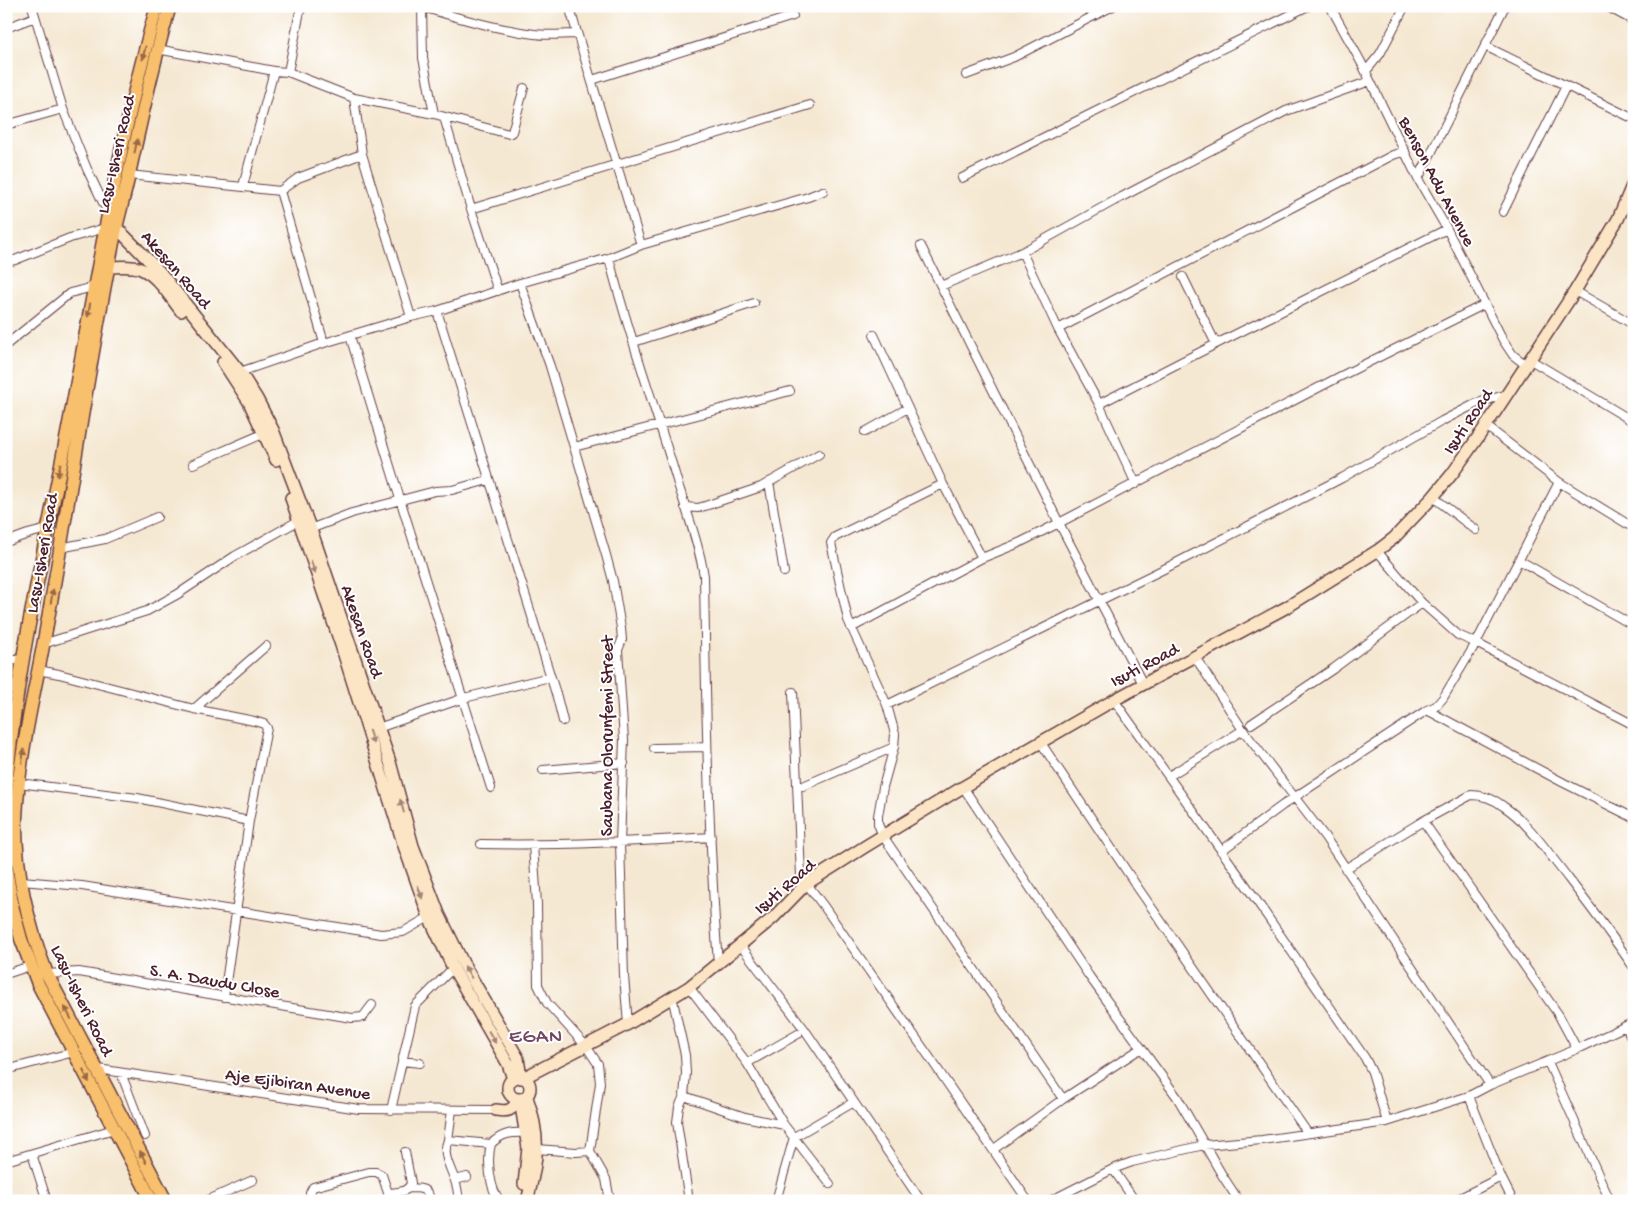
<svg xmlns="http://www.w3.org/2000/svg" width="1640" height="1207" font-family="'Gochi Hand',sans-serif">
<rect width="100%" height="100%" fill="#fff"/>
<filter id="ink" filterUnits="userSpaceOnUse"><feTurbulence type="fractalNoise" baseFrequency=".02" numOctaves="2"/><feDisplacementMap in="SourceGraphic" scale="10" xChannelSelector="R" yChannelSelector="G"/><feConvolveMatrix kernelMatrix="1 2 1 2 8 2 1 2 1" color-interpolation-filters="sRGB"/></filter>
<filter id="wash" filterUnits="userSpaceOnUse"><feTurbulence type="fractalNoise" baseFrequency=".0096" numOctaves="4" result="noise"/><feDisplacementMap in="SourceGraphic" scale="20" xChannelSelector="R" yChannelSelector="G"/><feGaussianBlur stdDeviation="1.12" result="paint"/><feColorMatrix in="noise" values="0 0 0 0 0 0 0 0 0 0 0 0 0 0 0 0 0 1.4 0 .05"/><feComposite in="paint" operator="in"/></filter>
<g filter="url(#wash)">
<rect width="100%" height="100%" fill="#f5e8d2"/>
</g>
<g filter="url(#ink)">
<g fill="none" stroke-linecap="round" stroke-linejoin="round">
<defs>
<path id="street" d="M32 6 63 109 87 169 108 213
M420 6C457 18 496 29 534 34 548 36 563 34 577 34
M1330 6 1361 62 1418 179 1447 229 1503 340 1513 355 1526 365
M1606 6 1634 21
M422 7 423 58 434 114
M6 28 35 17
M1485 46 1634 119
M157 49 274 71 288 72 354 98 434 114 509 134 512 132 524 88
M1366 71 1380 54 1405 6
M288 72 301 6
M966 75 1014 57 1113 6
M592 80 793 16
M354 98 362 154 411 317
M444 117 471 209 498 291
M6 125 63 109
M129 175 280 191 298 178 362 154
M962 178 1308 6
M1418 179 1505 6
M243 186 274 71
M280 191 324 343
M471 209 810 105
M1503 212 1566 86
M641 245 808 197 823 191
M921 246 1059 523 1143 684
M1022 252 1058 329 1099 404 1136 484
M609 258C628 334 656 409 678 484 688 515 699 545 704 576 706 705 708 834 718 963
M6 260 10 261 15 260 70 238 105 228
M1183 277 1216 344
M520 283 550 366 606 555 613 581 621 628 622 640 618 650 624 740 620 843 624 976 628 1024
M941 286 1022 252 1114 201 1286 111 1370 81
M1575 291 1634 325
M437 311 557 697 563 721
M1058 329 1393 155 1405 151
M874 335 943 484 982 558
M350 336 400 499 491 788
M634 342 754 303
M6 345 70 293 93 287
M1529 359 1634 422
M240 372 324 343 411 317 437 311 520 283 609 258 641 245 569 6
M1099 404 1216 344 1447 229
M1486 426 1559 482 1634 528
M865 432 908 408
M574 447 790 391
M193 464 265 433
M769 482 784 572
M943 484 835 537 831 543 848 620 887 705 895 734 894 747 883 787 878 816V824L883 836 1063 1099
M1433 497 1476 530
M685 507 698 508 705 506 761 487 819 454
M310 529 352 513 435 491 452 490 488 480
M6 542 28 534 47 529
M60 548 105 539 157 517
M1377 551 1422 603 1458 635 1476 643 1634 725
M1519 560 1634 626
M851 628 982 558 1019 543 1059 523 1339 377 1485 304
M43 644 147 611 178 594 235 556 298 521
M1195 657 1243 730 1325 837 1490 1085
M6 659 24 661
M38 670 59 674 194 709 254 721 264 724 267 728 249 821 224 997
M793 692 801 876 825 908 930 1058 1028 1201
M1114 700 1243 881 1365 1058 1372 1072 1387 1122
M887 705 1168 567 1342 478 1442 421 1477 403 1505 395
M194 709 266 646
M1427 710 1564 783 1634 818
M1251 724 1333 669 1422 603
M378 728 464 698 550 677
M1041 743 1138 888 1307 1132
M654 748 707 747
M543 770 624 763
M1169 776 1243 730
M19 783 137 798 249 821
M803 786 894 747
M963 787 1089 976 1177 1097 1222 1175 1239 1201
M1423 821 1558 1014 1577 1049
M481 844C558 846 634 842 711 837
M533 845 537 904 538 985 547 1003 586 1046 598 1064 600 1083 590 1151 606 1179 610 1201
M1221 851 1283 805 1427 710 1436 706 1443 698 1476 643 1559 482
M1345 869 1423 821 1471 795C1482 795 1494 799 1503 806 1525 820 1542 844 1558 865 1584 899 1610 932 1634 968
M21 881 82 886 381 934 403 932 429 917
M741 946 805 1030 921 1201
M6 974 30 966
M47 974 79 972 352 1018 363 1017 372 1005
M689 987 747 1063 784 1125 830 1184
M672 996 685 1055 686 1073 684 1096 679 1107 677 1122 689 1201
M1626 1026 1634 1044
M402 1061 420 1063
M1548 1062 1610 1201
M747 1063 798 1034
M98 1069 359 1109 496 1110
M6 1070 74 1052
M121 1073 145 1136
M684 1096 745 1117 784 1125
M1469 1096 1501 1177 1513 1201
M391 1110 415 1006 453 968
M452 1110 448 1140 491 1144
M448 1140C441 1156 452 1169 456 1184 458 1190 458 1195 459 1201
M537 1149 576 1152 590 1151
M994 1149 1063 1099 1140 1049
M32 1154 45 1195
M6 1161 114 1129
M1113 1169 1135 1201
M455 1180 467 1177
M409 1188C422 1188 427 1188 431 1201
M206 1201 253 1180
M312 1201 310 1193 313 1187 369 1172H376L382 1175 388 1193C397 1192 408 1193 411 1183L405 1152
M501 1201C489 1191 487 1159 491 1144 502 1133 512 1132 527 1133
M776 1201 794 1137 854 1102
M1050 1201 1113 1169 1132 1162 1204 1145 1262 1140 1387 1122 1469 1096 1490 1085 1577 1049 1634 1022
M1454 1201 1501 1177"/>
<path id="secondary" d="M116 227 159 271 240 372 257 399 273 430 314 538 390 762 413 846 439 914 463 963 518 1058 521 1078
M109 267C119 267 131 265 141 269 158 276 170 297 181 311
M223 362 249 402 276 460
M291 498 341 645 404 846 429 917 453 968 508 1064 513 1079
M508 1088a11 11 0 1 1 22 0a11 11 0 1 1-22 0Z
M523 1078 628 1024 689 987 773 918 806 884 866 846 963 787 1114 700 1287 607 1377 551 1394 538 1433 497 1452 474 1486 426 1575 291 1618 219 1634 181
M527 1097C541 1138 538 1160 527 1201
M520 1100 528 1148 524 1184
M496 1110C508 1112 512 1111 519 1099"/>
<path id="primary" d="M6 788C16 667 45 548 68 429 95 288 117 145 157 6
M6 869 13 909 21 939 38 984 152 1201
M166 1201 47 974C28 924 15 873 16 819 18 770 28 721 38 672 46 632 53 591 60 550 78 443 94 335 116 228 121 207 127 186 131 165 143 112 154 59 170 6"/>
</defs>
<use href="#street" stroke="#643d44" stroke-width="10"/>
<use href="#secondary" stroke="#643d44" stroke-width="14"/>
<use href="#primary" stroke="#643d44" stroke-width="15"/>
<use href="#street" stroke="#fff" stroke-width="8"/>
<use href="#secondary" stroke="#fce5c4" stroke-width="11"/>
<use href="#primary" stroke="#f8bf6c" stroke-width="12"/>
</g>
<defs><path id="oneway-solid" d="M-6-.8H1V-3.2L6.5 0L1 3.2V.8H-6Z" transform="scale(1.25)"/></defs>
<g fill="#986748">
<use href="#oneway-solid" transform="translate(144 53) rotate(103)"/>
<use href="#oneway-solid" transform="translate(136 146) rotate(-77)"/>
<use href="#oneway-solid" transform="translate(89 310) rotate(100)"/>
<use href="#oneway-solid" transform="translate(59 470) rotate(102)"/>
<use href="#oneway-solid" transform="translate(52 596) rotate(-80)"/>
<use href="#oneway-solid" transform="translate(23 756) rotate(-82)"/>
<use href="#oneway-solid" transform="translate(68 1013) rotate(-118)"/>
<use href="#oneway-solid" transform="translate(86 1076) rotate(63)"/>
<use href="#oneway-solid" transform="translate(143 1157) rotate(-117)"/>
</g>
<g fill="#a38278">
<use href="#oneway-solid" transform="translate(313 567) rotate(73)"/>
<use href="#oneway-solid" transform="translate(371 737) rotate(72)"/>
<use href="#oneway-solid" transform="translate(402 806) rotate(-106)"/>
<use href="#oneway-solid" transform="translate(420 892) rotate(71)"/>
<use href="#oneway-solid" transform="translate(468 972) rotate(-120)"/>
<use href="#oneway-solid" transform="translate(492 1037) rotate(60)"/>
</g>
</g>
<g text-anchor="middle" stroke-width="4" stroke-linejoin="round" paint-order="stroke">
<g font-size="18" fill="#4a1f2b" stroke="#fff">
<text transform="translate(115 154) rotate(-77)" y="6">Lasu-Isheri Road</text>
<text transform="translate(1438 181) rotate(62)" y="6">Benson Adu Avenue</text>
<text transform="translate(177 269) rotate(49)" y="6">Akesan Road</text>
<text transform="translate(1467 421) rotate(-56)" y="6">Isuti Road</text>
<text transform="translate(41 553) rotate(-80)" y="6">Lasu-Isheri Road</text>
<text transform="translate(363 631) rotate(71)" y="6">Akesan Road</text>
<text transform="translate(1144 664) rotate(-28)" y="6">Isuti Road</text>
<text transform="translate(606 736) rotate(-90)" y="6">Saubana Olorunfemi Street</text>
<text transform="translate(784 886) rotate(-41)" y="6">Isuti Road</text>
<text transform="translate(215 980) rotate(10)" y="6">S. A. Daudu Close</text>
<text transform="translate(83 1000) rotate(64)" y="6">Lasu-Isheri Road</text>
<text transform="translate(298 1083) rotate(8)" y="6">Aje Ejibiran Avenue</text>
</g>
<g font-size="20" letter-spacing="1" fill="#744864" stroke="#fff">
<text x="536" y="1042">EGAN</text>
</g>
</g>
<rect width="1640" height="1207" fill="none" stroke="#fff" stroke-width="25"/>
</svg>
